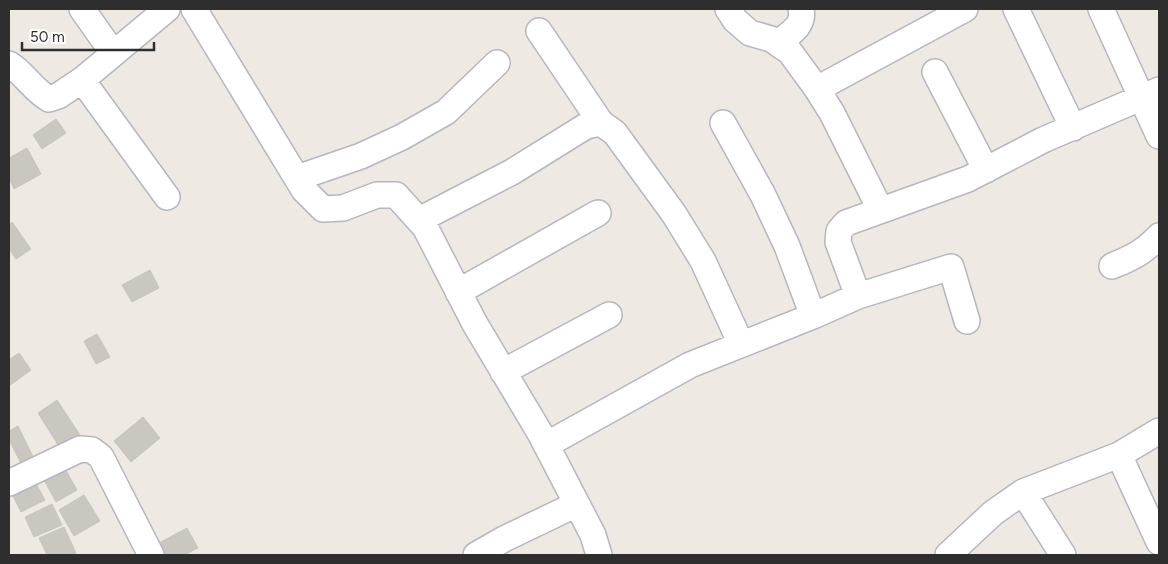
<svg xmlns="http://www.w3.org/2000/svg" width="1168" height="564" font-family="Figtree,sans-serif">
<rect width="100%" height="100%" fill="#eee9e2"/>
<path fill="#cac7c0" stroke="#c9c5bb" d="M56 119 66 133 42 149 33 135Z
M27 148 41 174 14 189 9 178V158Z
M12 222 31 249 16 259 9 249V225Z
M150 270 159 288 132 302 122 285Z
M97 334 110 357 96 364 84 341Z
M19 353 31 370 9 386V360Z
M57 400 80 435 60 448 38 413Z
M143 417 160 438 131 462 114 441Z
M18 426 36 463 24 469 9 440V431Z
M64 467 77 490 56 502 43 478Z
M34 480 45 500 21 512 11 492Z
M84 495 100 521 74 536 59 510Z
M52 504 62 525 34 537 25 517Z
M64 527 76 553 71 555H47L39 538Z
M187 528 198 548 184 555H163L157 544Z"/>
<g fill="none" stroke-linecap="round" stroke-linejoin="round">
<defs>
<path id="minor" d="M82 9 113 53
M194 9 304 190 323 209 343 208 377 195H396L425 227 475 324 540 433 593 535 599 555
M728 9 735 20 750 33 771 39 790 52 817 89 832 113 880 209
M1016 9 1073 128
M1101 9 1159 136
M539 31 601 123
M778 43C789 34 805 26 801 9
M9 64C24 73 33 90 49 99L58 96 82 80 167 9
M935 72 986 170
M82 80 167 197
M817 89 965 9
M723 123 763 195 787 246 813 316
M297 178 361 156 402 137 446 112 497 63
M419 220 512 172 586 126 601 123 615 133 674 214 703 261 741 344
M1112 266C1132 258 1144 252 1159 236
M458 292 598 213
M858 296 838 242 839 231 846 223 968 179 1043 140 1159 90
M503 372 609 315
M546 445 690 365 813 316 858 296 951 267 967 321
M1119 455 1159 542
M9 483 80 449 92 450 101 457 151 555
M1023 492 1063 555
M476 555 504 539 577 504
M948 555 993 513 1023 492 1119 455 1159 431"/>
</defs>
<use href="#minor" stroke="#b5b7c0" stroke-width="28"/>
<use href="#minor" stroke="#fff" stroke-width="25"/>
</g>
<rect width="1168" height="564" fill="none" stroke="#2e2e2e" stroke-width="20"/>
<path d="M22 42v8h132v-8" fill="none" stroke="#2e2e2e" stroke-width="2.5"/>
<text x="30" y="42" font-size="15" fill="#2e2e2e" stroke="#ffffff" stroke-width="4" paint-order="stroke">50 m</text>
</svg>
